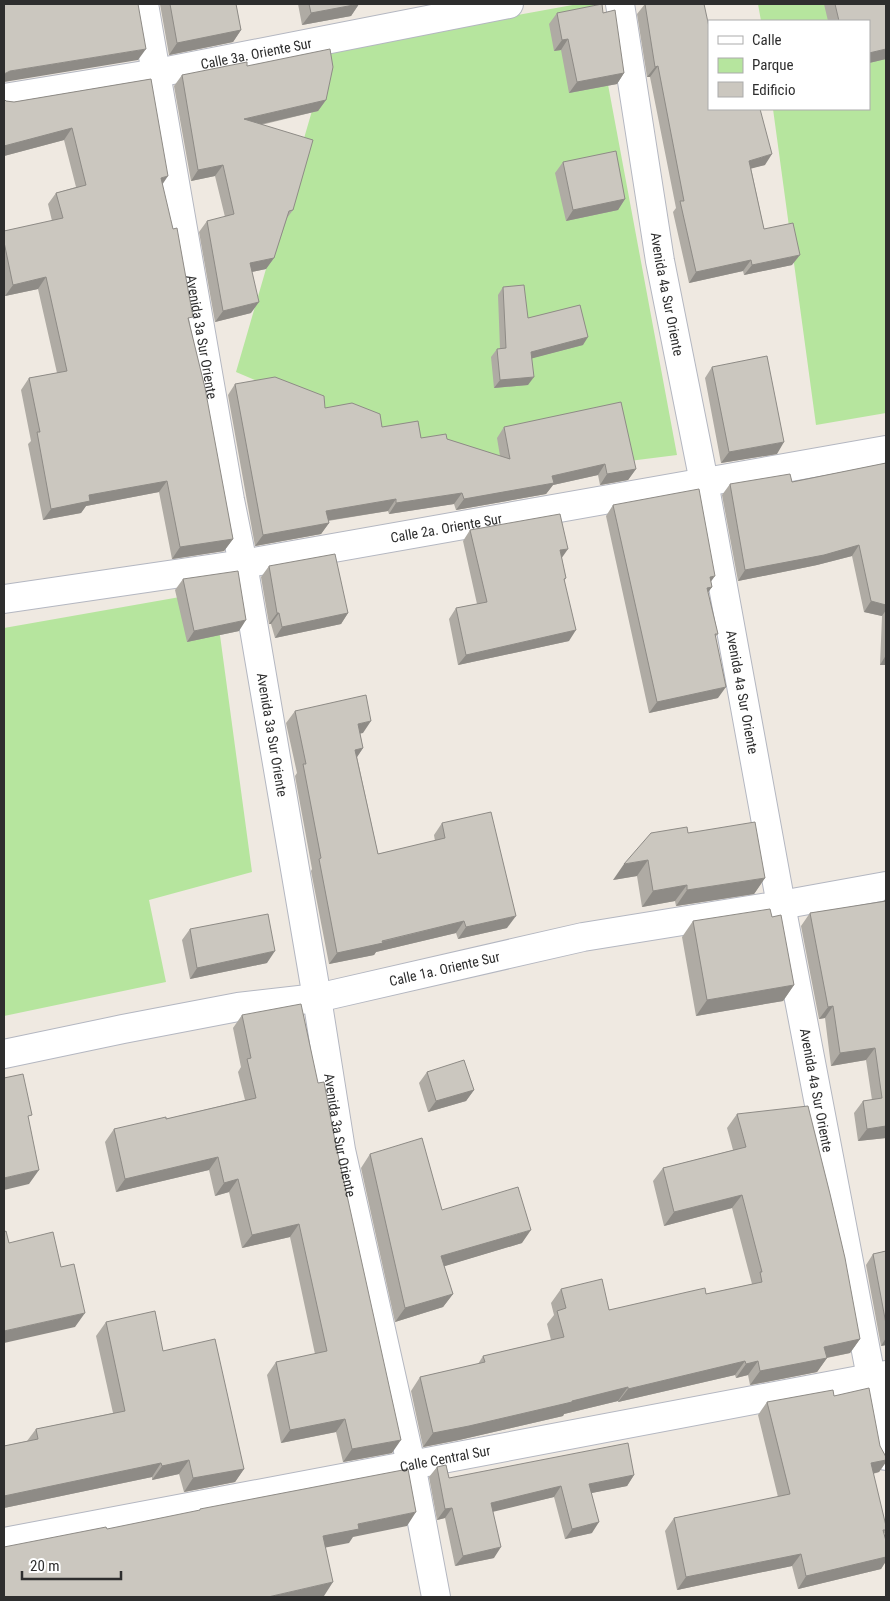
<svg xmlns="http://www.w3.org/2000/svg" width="890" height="1601" font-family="'Roboto Condensed',sans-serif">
<rect width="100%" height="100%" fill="#efe9e1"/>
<path fill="#b6e59e" d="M578 4H593L677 455 485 479 236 372 330 49Z
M758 4H886V413L816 425 773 109H869V21H761Z
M214 591 252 872 149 900 166 982 4 1016V628Z"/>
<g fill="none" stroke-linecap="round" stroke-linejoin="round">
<defs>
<g id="minor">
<path id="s1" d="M144 4 230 500 243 564 317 998 341 1150 411 1464 436 1597"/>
<path id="s2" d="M620 4 660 261 704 482 781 905 886 1456"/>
<path id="s3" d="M4 98 157 73 509 4"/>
<path id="s4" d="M4 599 243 564 886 450"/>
<path id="s5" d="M4 1054 123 1029 238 1007 317 998 583 937 781 905 886 886"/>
<path id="s6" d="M4 1542 886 1375"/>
</g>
</defs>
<use href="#minor" stroke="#b4b7c1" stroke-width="30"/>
<use href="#minor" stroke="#fff" stroke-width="28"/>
</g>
<path fill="#afaba4" d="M160 4H236L241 30 233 42 169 55Z
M298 4H359L351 16 302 25Z
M645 4 709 109 765 165 751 168 764 229 792 265 744 275 743 271 689 283 673 212 676 208 650 77H647L637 14Z
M824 4H886V59L869 63V21H828Z
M557 13H603L624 73 617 84 569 93 561 50 554 51 549 24Z
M247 66 326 100 318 111 261 125 293 210 287 218 274 258 266 269 252 272 251 313 215 322 199 232 207 221 225 217 215 176 191 181 174 86 182 75Z
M151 79 162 184 233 539 224 551 172 559 159 492 86 506 81 513 43 520 28 444 31 441 21 390 29 378 57 373 38 289 5 296 4 292V231L52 221 48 204 56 193 76 187 64 140 4 156V99L6 101 14 102Z
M563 162 625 199 618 210 566 221 555 173Z
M503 287 528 318 583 345 532 358 528 385 494 388 491 357 497 349H500L498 295Z
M712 367 777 454 721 463 705 378Z
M235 384 325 408 382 427 421 438 447 439 500 456 497 438 504 427 636 469 628 480 600 485 598 475 553 485 546 494 456 510 454 504 389 514 388 511 328 521 329 523 321 534 255 546 228 395Z
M886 463V665H880L882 616 864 612 852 556 817 565 738 581 722 495 730 484 792 482Z
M613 505 711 582 712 587 708 592 718 634 715 637 718 698 649 713 606 516Z
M470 530 562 559 566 578 564 581 569 641 458 665 449 619 456 608 477 604 463 541Z
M269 566 348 613 341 624 275 638 271 624H269L261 577Z
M183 579 239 631 187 642 175 590Z
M295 711 363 733H360L363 748 357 757 378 854 435 841 434 835 442 823 507 928 458 939 456 933 376 952 374 955 329 964 311 871 312 869 295 776 297 773 286 723Z
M688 833 765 878 754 894 676 906 675 901 642 907 637 876 613 880Z
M886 898V1138L858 1141 854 1113 863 1101 872 1100 866 1060 831 1066 825 1018 819 1019 801 926 810 913 883 902Z
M772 917 794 985 783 1001 696 1016 682 937 693 921Z
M190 929 267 963 190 979 182 940Z
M242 1015 392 1453 343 1462 336 1432 281 1443 267 1375 276 1362 315 1354 290 1237 242 1248 229 1192 215 1196 209 1170 116 1192 105 1142 114 1129 166 1119 245 1100 238 1072 241 1067 233 1028Z
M427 1072 474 1090 466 1101 428 1112 419 1083Z
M737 1114 860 1339 850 1353 827 1358 817 1372 750 1385 748 1375 736 1378 735 1375 618 1402V1401L564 1414 563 1416 459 1440 423 1447 411 1391 420 1377 478 1364 483 1356 551 1340 547 1324 554 1315 551 1303 561 1289 609 1310 706 1294 752 1284 732 1208 664 1226 653 1181 663 1168 733 1150 727 1128Z
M370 1154 442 1210 522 1243 444 1266 453 1294 443 1307 395 1322 361 1168Z
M886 1251V1345L881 1346 866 1265 873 1254Z
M106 1322 163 1351 244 1469 235 1482 184 1492 179 1474 152 1480V1477L4 1508V1446L27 1441 36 1429 113 1413 96 1336Z
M834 1396 880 1446 886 1457V1462L879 1472 873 1474 886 1531 884 1534 886 1541V1561L881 1569 798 1589 792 1566 677 1590 665 1531 674 1518 778 1497 758 1415 767 1402Z
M437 1467 449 1478 634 1475 627 1486 591 1493 592 1533 565 1539 554 1497 493 1511 494 1558 455 1566 445 1518 437 1520 429 1477Z"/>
<path fill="#8e8b86" d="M359 4 351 16 302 25 311 13Z
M241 30 233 42 169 55 177 43Z
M568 39 561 50 554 51 562 40Z
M146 49 138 60 4 82V74L10 71Z
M886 49V59L869 63V53Z
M658 66 650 77H647L655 67Z
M624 73 617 84 569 93 577 82Z
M326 100 318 111 236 130 244 119Z
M72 128 64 140 4 156V146Z
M772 154 765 165 742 171 749 161Z
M223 165 215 176 191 181 198 170Z
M168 176 160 188 161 178Z
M625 199 618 210 566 221 573 210Z
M800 255 792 265 744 275 752 265Z
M274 258 266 269 242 274 250 263Z
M751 260 743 271 689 283 696 272Z
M46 277 38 289 5 296 13 285Z
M259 302 251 313 215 322 223 311Z
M588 337 583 345 526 360 531 352Z
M534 377 528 385 494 388 500 380Z
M784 442 777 454 721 463 729 452Z
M605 464 598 475 553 485 546 494 456 510 464 499 552 476Z
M636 469 628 480 600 485 607 474Z
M167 481 159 492 86 506 81 513 43 520 51 509 89 495Z
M462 493 454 504 389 514 396 503Z
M396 499 388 511 318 522 326 511Z
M329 523 321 534 255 546 263 535Z
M233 539 224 551 172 559 180 547Z
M859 545 852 556 817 565 738 581 745 570Z
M568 549 561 559 560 550Z
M715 576 707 587 710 577Z
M712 587 704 598 707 588Z
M871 601 886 605V610L882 616 864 612Z
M277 613H279L271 624H269Z
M348 613 341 624 275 638 282 627Z
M246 620 239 631 187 642 194 631Z
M576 630 569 641 458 665 466 655Z
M886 655V665H880Z
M726 687 718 698 649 713 657 702Z
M371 721 363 733 350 736 358 724Z
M363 748 355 760V750Z
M648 860 637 876 613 880 624 864Z
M765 878 754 894 676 906 687 890Z
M687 885 675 901 642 907 653 891Z
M516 916 507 928 458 939 466 927Z
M464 921 456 933 376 952 374 955 329 964 337 953Z
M275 951 267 963 190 979 197 968Z
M794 985 783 1001 696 1016 707 1000Z
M833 1006 825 1018 819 1019 828 1007Z
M875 1048 866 1060 831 1066 840 1053Z
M474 1090 466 1101 428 1112 436 1101Z
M886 1126V1138L858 1141 867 1129Z
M218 1157 209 1170 116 1192 125 1179Z
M39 1170 29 1184 4 1190V1178Z
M238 1179 229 1192 215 1196 224 1183Z
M742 1195 732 1208 664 1226 674 1212Z
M299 1224 290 1237 242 1248 252 1235Z
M531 1230 522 1243 432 1270 441 1256Z
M453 1294 443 1307 395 1322 405 1308Z
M85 1313 75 1327 4 1343V1331Z
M886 1338V1345L881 1346Z
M860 1339 850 1353 815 1360 824 1347Z
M827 1358 817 1372 750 1385 760 1371Z
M745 1361 735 1375 618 1402 628 1389Z
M758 1361 748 1375 736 1378 746 1364Z
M628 1387 618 1401 564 1414 563 1416 459 1440 423 1447 433 1433Z
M345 1419 336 1432 281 1443 290 1430Z
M401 1440 392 1453 343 1462 352 1449Z
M189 1460 179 1474 152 1480 162 1466Z
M886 1460V1462L879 1472 862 1476 871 1463Z
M161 1463 152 1477 4 1508V1496Z
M244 1469 235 1482 184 1492 193 1478Z
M634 1475 627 1486 582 1495 589 1484Z
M561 1486 554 1497 484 1514 491 1503Z
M452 1508 445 1518 437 1520 445 1509Z
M416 1512 407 1526 353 1537 349 1543 313 1550 323 1536 358 1524Z
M599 1522 592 1533 565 1539 572 1529Z
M501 1547 494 1558 455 1566 463 1556Z
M801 1554 792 1566 677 1590 686 1577Z
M886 1557V1561L881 1569 798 1589 806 1576Z
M333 1582 324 1596 318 1597H268Z"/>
<path fill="#cbc7bf" stroke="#8e8b86" d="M4 4H138L146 49 10 71 4 74Z
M170 4H236L241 30 177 43Z
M309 4H359L311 13Z
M602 4 603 13 615 10 624 73 577 82 568 39 562 40 557 13Z
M645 4H704L709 27V109H760L772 154 749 161 764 229 793 223 800 255 752 265 751 260 696 272 680 201H684L658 66 655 67Z
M835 4H886V49L869 53V21H839Z
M330 49 333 67 326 100 244 119 313 140 293 210 289 211 274 258 250 263 259 302 223 311 207 221 234 214 223 165 198 170 182 75 247 62V66Z
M151 79 168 176 161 178 173 229 177 228 193 317 188 318 205 388 233 539 180 547 167 481 89 495 90 501 51 509 37 432H40L29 378 67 371 46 277 13 285 4 242V231L63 218 56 193 86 185 72 128 4 146V99L6 101 14 102Z
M616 151 625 199 573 210 563 162Z
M524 285 528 318 580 305 588 337 531 352 534 377 500 380 497 349 506 348 503 287Z
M767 356 784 442 729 452 712 367Z
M275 377 324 396 325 408 352 403 380 414 382 427 418 421 421 438 446 434 447 439 510 459 504 427 621 402 636 469 607 474 605 464 552 476 554 483 464 499 462 493 396 503V499L326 511 329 523 263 535 235 384Z
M886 463V605L871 601 859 545 824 555 745 570 730 484 790 474 792 482Z
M699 489 715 576 710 577 712 587 707 588 718 634H715L726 687 657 702 613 505Z
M560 514 568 549 560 550 566 578 564 579 576 630 466 655 456 608 487 602 470 530Z
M335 554 348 613 282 627 279 613H277L269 566Z
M238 571 246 620 194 631 183 579Z
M366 695 371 721 358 724 363 748 355 750 378 854 445 838 442 823 491 812 516 916 466 927 464 921 382 941 383 943 337 953 319 859 321 858 303 764H306L295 711Z
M755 822 765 878 687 890V885L653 891 648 860 624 864 651 833 687 827 688 833Z
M886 901V1126L867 1129 863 1101 882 1098 875 1048 840 1053 833 1006 828 1007 810 913Z
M770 909 772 917 781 915 794 985 707 1000 693 921Z
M268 914 275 951 197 968 190 929Z
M301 1004 318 1083 324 1082 335 1141 401 1440 352 1449 345 1419 290 1430 276 1362 327 1351 299 1224 252 1235 238 1179 224 1183 218 1157 125 1179 114 1129 166 1117V1119L256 1098 247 1059 251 1058 242 1015Z
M464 1060 474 1090 436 1101 427 1072Z
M23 1074 32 1115 28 1116 39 1170 4 1178V1078Z
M808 1106 830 1194 845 1258 860 1339 824 1347 827 1358 760 1371 758 1361 746 1364 745 1361 628 1389V1387L572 1401V1402L469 1426 433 1433 420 1377 485 1362 483 1356 564 1337 557 1311 566 1308 561 1289 602 1279 609 1310 705 1288 706 1294 762 1282 760 1272H762L742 1195 674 1212 663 1168 746 1147 737 1114Z
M422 1138 442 1210 518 1187 531 1230 441 1256 453 1294 405 1308 370 1154Z
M6 1231 9 1243 53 1232 61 1267 74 1264 85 1313 4 1331V1232Z
M886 1251V1324L873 1254Z
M155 1311 163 1351 215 1339 244 1469 193 1478 189 1460 162 1466 161 1463 4 1496V1446L38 1439 36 1429 125 1411 106 1322Z
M869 1388 880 1446 886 1457V1460L871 1463 886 1526V1530H883L886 1541V1557L806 1576 801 1554 686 1577 674 1518 790 1494 767 1402 833 1390 834 1396Z
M628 1443 634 1475 589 1484 599 1522 572 1529 561 1486 536 1492 491 1503 501 1547 463 1556 452 1508 445 1509 437 1467 446 1465 449 1478Z
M408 1469 416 1512 358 1524 359 1529 323 1536 333 1582 268 1597H4V1547L106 1527 107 1529 200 1510V1509Z"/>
<g text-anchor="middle" stroke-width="4" stroke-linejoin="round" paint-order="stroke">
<g font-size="14" fill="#2e2e2e" stroke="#fff">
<text dy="5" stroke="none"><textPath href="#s3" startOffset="256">Calle 3a. Oriente Sur</textPath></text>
<text dy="5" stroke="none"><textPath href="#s2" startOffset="294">Avenida 4a Sur Oriente</textPath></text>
<text dy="5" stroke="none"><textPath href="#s1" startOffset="338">Avenida 3a Sur Oriente</textPath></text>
<text dy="5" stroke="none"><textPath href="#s4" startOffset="448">Calle 2a. Oriente Sur</textPath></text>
<text dy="5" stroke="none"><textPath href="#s2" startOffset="699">Avenida 4a Sur Oriente</textPath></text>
<text dy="5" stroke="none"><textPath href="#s1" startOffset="742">Avenida 3a Sur Oriente</textPath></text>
<text dy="5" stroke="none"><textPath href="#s5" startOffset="449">Calle 1a. Oriente Sur</textPath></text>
<text dy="5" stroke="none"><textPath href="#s2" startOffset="1104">Avenida 4a Sur Oriente</textPath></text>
<text dy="5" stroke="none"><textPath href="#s1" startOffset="1148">Avenida 3a Sur Oriente</textPath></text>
<text dy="5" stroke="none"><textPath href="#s6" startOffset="449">Calle Central Sur</textPath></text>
</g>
</g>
<rect width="890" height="1601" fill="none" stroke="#2e2e2e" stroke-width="10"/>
<rect x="708" y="20" width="162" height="90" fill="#ffffff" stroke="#ababab"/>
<rect x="718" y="36" width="25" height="8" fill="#ffffff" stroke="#ababab"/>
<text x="752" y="45" font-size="15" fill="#2e2e2e">Calle</text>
<rect x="718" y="58" width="25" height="15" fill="#b6e59e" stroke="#ababab"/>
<text x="752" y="70" font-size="15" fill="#2e2e2e">Parque</text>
<rect x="718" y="82" width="25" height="15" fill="#cbc7bf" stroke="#ababab"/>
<text x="752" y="95" font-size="15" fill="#2e2e2e">Edificio</text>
<path d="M22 1571v8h99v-8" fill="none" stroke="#2e2e2e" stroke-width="2.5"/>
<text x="30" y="1571" font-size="15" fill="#2e2e2e" stroke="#ffffff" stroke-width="4" paint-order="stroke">20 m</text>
</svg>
